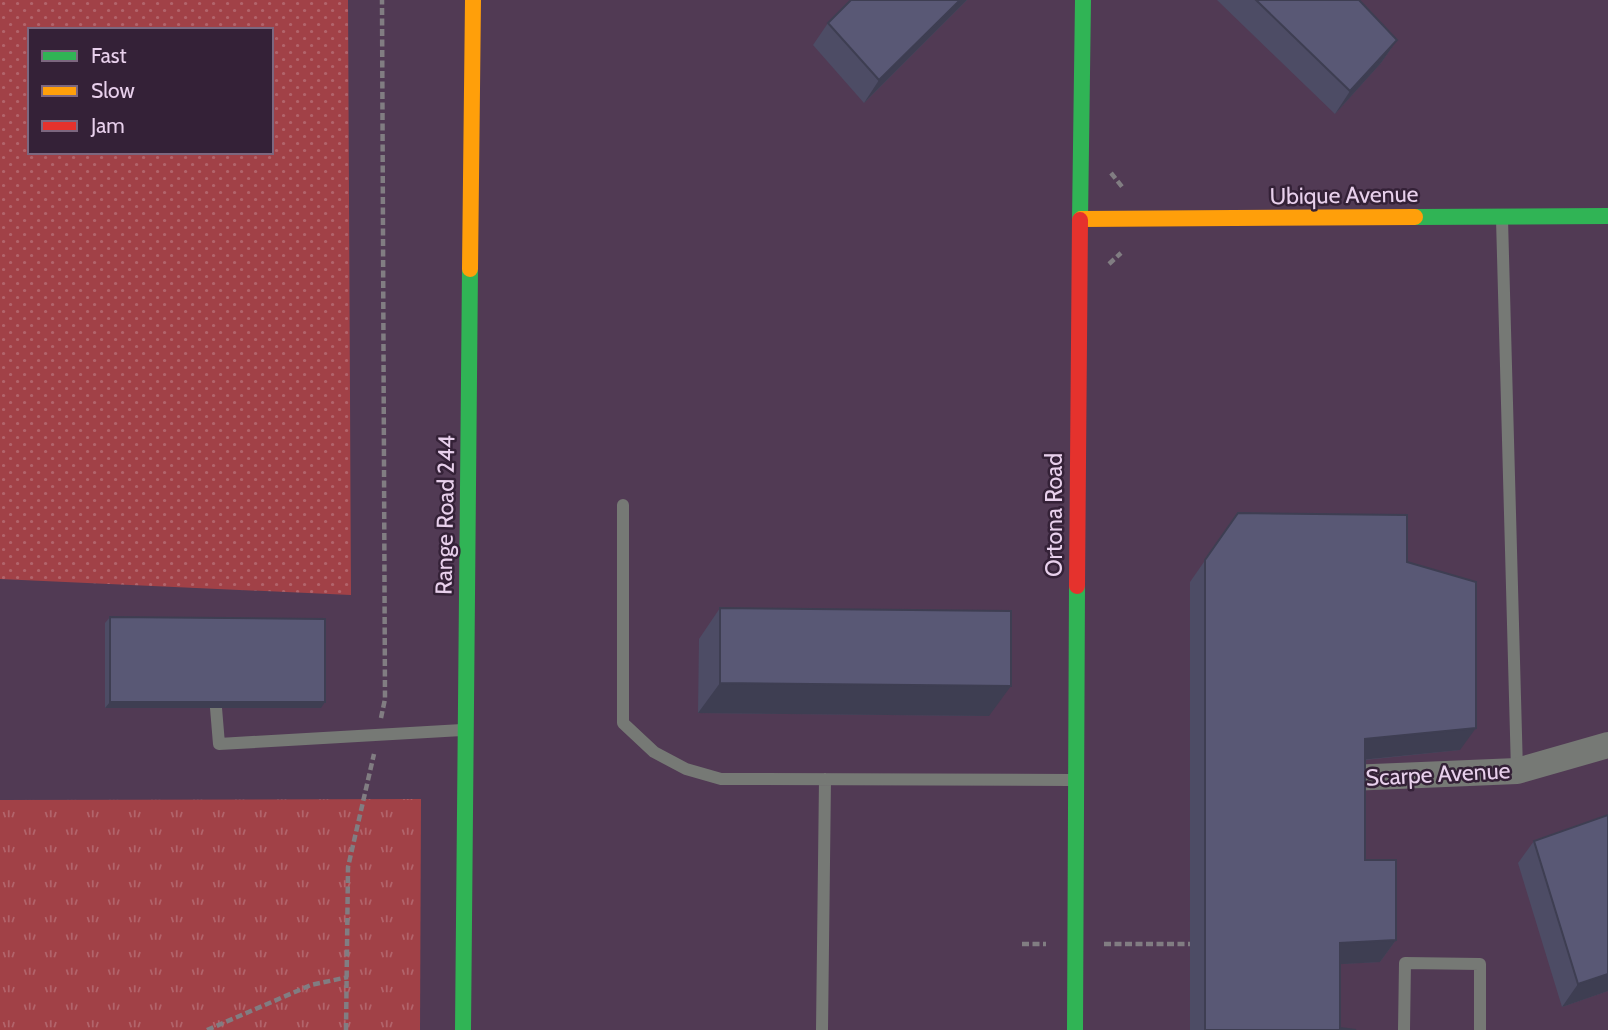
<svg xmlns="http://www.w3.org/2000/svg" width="1608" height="1030" font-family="Cabin,sans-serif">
<defs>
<pattern id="grass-dots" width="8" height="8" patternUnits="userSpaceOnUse" patternTransform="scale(1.75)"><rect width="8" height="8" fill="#a14147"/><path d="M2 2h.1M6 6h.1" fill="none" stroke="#b2646b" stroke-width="1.8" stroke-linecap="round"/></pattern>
<pattern id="park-tufts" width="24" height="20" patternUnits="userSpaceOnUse" patternTransform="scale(1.75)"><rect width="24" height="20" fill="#a14147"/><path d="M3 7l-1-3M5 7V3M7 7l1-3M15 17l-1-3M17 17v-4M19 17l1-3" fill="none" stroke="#b2646b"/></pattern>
</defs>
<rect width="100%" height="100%" fill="#513a54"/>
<path fill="url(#grass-dots)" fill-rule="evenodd" d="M0 0H348L351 595 0 579ZM30 30H271V152H30Z"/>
<path fill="url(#park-tufts)" d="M421 799 420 1030H0V800Z"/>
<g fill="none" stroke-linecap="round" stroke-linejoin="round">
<path stroke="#817d82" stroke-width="4.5" stroke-dasharray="7 3.5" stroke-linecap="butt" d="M1111 173 1123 188
M1109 264 1121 253
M381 718 385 699 382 0
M1022 944H1046
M1104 944H1190
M207 1030 311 985 348 977
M346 1030 348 867 374 754"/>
<path stroke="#767975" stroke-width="12" d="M1502 219 1517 771
M623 505V723L654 752 686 769 721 779 1071 780
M216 708 219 744 462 730
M822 1030 825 779
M1404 1030 1405 963 1480 964V1030"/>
<path stroke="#767975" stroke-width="26" d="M1349 778 1517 771 1608 745"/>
<path stroke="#30b455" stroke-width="16" d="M1415 217 1608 216
M1080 220 1083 0
M463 1030 470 269
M1075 1030 1077 586"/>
<path stroke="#ff9f0a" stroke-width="16" d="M1081 219 1415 217
M470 269 473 0"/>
<path stroke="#e5322d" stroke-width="16" d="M1077 586 1080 220"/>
</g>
<path fill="#4d4c65" d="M851 0H967L864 103 813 45 828 23Z
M1217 0H1359L1397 40 1381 63 1335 114Z
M1238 513 1407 562 1460 750 1365 760V860L1396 940 1380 962 1340 964V1028L1356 1030H1190V582Z
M720 608 989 716 698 713 699 639Z
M110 617 321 708H105V623Z
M1608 815V991L1562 1007 1518 863 1534 841Z"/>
<path fill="#3e3e52" d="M960 0H967L864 103 879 80Z
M1397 40 1381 63 1335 114 1350 91Z
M720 683 1011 686 989 716 698 713Z
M110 702H325L321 708H105Z
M1476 728 1460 750 1350 761 1365 739Z
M1396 940 1380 962 1325 965 1340 943Z
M1608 974V991L1562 1007 1578 984Z"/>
<path fill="#595875" stroke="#3e3e52" stroke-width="2" d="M851 0H960L879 80 828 23Z
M1256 0H1359L1397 40 1350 91Z
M1238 513 1407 515V562L1476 582V728L1365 739V860H1396V940L1340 943V1028L1356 1030H1205V560Z
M720 608 1011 611V686L720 683Z
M110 617 325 619V702H110Z
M1608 815V974L1578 984 1534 841Z"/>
<g text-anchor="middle" stroke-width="5" stroke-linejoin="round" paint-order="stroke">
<g font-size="23" fill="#e8d0ec" stroke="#342137">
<text transform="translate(1344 195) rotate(-1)" y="8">Ubique Avenue</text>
<text transform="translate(445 515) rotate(-89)" y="8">Range Road 244</text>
<text transform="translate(1054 515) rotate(-90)" y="8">Ortona Road</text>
<text transform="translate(1438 774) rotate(-3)" y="8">Scarpe Avenue</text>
</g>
</g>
<rect x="28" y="28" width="245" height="126" fill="#342137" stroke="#7c677f" stroke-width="2"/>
<rect x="42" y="51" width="35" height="10" fill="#30b455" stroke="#7c677f" stroke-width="2"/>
<text x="91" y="63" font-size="21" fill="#e8d0ec">Fast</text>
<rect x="42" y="86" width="35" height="10" fill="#ff9f0a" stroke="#7c677f" stroke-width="2"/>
<text x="91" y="98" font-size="21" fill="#e8d0ec">Slow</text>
<rect x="42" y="121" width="35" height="10" fill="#e5322d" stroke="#7c677f" stroke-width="2"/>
<text x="91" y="133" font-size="21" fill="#e8d0ec">Jam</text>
</svg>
